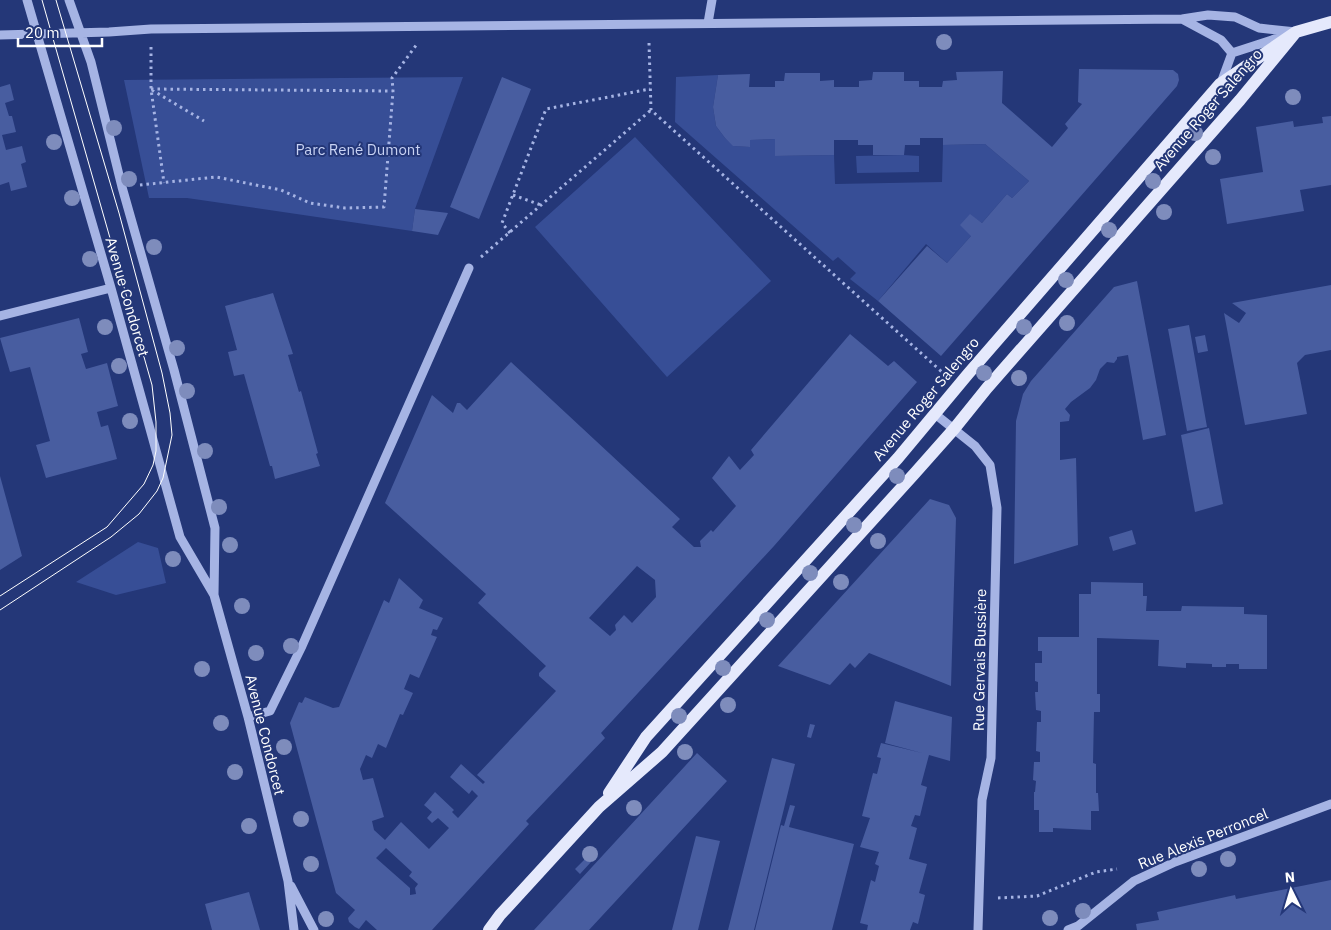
<svg xmlns="http://www.w3.org/2000/svg" width="1331" height="930" font-family="'IBM Plex Sans',sans-serif">
<rect width="100%" height="100%" fill="#243778"/>
<path fill="#374e96" d="M718 75 713 107 716 126 725 138 734 146 750 147V140L775 139V156L834 155 835 184 942 182 943 145 985 144 1029 181 1012 198 1007 194 982 223 970 215 971 236 947 263 926 244 878 301 850 279 856 273 838 257 833 261 675 122 676 77Z
M463 77 415 209 412 231 187 198H149L124 80Z
M635 137 771 281 667 377 535 227Z
M903 155 919 156V172L857 173 856 156Z
M138 542 158 548 166 583 116 595 76 582Z"/>
<path fill="#485da0" fill-rule="evenodd" d="M1079 69 1173 70 1178 74 1179 80 1177 86 941 356 878 301 927 246 947 263 971 236 960 225 970 214 982 223 1007 194 1012 198 1029 181 985 144 943 145V138H920V145H905L904 155H873V145H858V140H834V155L775 156V139L750 140V147L733 146 725 138 716 126 713 107 718 75 750 74 749 87H775V81H784L785 73H820V81L834 80V87H859V81L872 80 873 72H904V81H919V87H942L943 81 957 80 956 72 1003 71 1002 103 1052 147 1068 128 1065 124 1082 104 1078 102Z
M502 77 531 89 479 219 450 207Z
M10 84 14 100 5 103 9 116H12L16 132 2 135 6 150 22 146 26 162 21 164 27 187 11 191 9 182 0 185V87Z
M1331 116V185L1300 190 1304 211 1227 224 1220 179 1263 172 1256 127 1293 121 1294 127 1323 123 1322 117Z
M415 209 448 213 438 235 412 231Z
M1137 281 1166 435 1143 440 1128 355 1117 357V359L1114 363 1107 362 1100 369 1096 380 1090 388 1071 402 1065 409 1070 415 1069 421 1060 422V460L1076 458 1078 545 1014 564 1016 421 1023 394 1031 381 1114 287Z
M1331 285V350L1305 355 1297 363 1307 414 1245 425 1224 313 1239 323 1246 313 1232 303Z
M273 293 293 354 288 355 299 392 301 391 318 453 316 454 320 466 275 479 272 466H270L244 374 234 376 228 352 237 350 225 306Z
M79 318 88 352 81 354 86 369 107 363 118 406 97 412 101 427 108 425 117 459 46 478 36 445 50 441 30 367 10 372 0 338Z
M1189 325 1207 427 1187 431 1168 329Z
M850 334 888 366 894 361 917 382 774 546 601 733 605 738 526 821 529 824 432 930H377L366 920 359 929 355 927 349 922 348 918 355 910 336 893 290 723 299 702 302 703 305 697 333 708 339 707 384 600 389 603 399 578 423 600 419 608 443 618 437 630 433 629 431 635 437 637 419 678 410 674 404 689 413 693 403 715 400 714 386 748 378 744 372 758 366 755 360 769 363 780 373 778 384 817 372 821 374 830 385 840 401 822 429 849 449 828 438 818 432 823 427 818 432 812 424 805 435 792 454 810 452 812 458 818 478 796 472 790 469 794 450 777 461 764 483 784 485 782 477 775 556 691 539 676V673L546 666 478 603 486 594 385 503 432 395 453 413 457 403H460L467 410 511 362 680 519 672 527 694 547H701L700 541 711 530 713 532 736 506 712 478 729 456 740 470 754 455 751 450ZM637 566 655 580 656 597 632 623 624 615 615 625 616 630 610 636 589 618ZM386 848 412 872 409 876 418 884 415 888 416 894 410 895V888L376 858Z
M1205 335 1208 351 1198 353 1195 337Z
M1209 428 1223 504 1195 512 1181 435Z
M0 476 22 556 0 570Z
M930 499 949 505 956 518 951 686 869 653 855 668 850 663 830 685 778 666Z
M1132 530 1136 544 1113 551 1109 537Z
M1091 582 1143 583V596H1147L1146 611H1181L1182 606 1244 607V614L1267 615V669H1239V664H1226V667H1212V664L1186 663V668L1158 666 1159 640 1097 638V694H1100V712H1094L1093 763 1096 764V793H1098L1099 811H1091V830L1053 828V832H1039V810H1034V792H1035L1036 781 1033 780 1034 762H1040V752L1036 751 1037 722H1041V711L1036 710 1035 692H1038V682L1035 681V663H1042V651H1038V637H1079V594H1091Z
M895 701 952 717 950 761 929 755 921 785 927 787 920 816 915 815 911 826 917 828 909 859 927 864 919 893 925 895 918 924 913 922 910 930H867L868 925 860 923 871 880 875 882 879 866 875 864 879 852 860 847 870 818 862 816 873 773 877 774 881 758 877 757 881 743 922 753 885 743Z
M810 724 815 725 811 738 807 737Z
M697 753 727 781 589 930H534Z
M772 758 795 764 754 930H728Z
M790 805 795 806 789 827 854 844 832 930H755L781 825 784 826Z
M696 836 720 841 698 930H672Z
M586 858 591 862 580 874 575 869Z
M1331 880V930H1137L1136 924 1159 920 1157 912 1235 895 1236 899Z
M249 892 260 930H212L205 904Z"/>
<g fill="none" stroke-linecap="round" stroke-linejoin="round">
<path stroke="#a6b4e4" stroke-width="3" stroke-dasharray="2.5 4" stroke-linecap="butt" d="M649 43 651 110 942 372
M151 47V89L164 183
M151 89 393 91
M152 90 204 121
M140 185 216 177 281 190 310 203 345 208 384 207 393 91 392 78 417 44
M513 195 541 205
M510 233 502 223 546 109 650 89
M481 257 651 110
M998 898 1037 896 1096 872 1117 869"/>
<path stroke="#a6b4e4" stroke-width="9" d="M27 0 111 288 180 537 214 595 248 717 288 881 294 930
M69 0 91 62 122 187 174 370 215 528 214 595
M1182 19 1221 40 1232 53 1284 36
M708 23 712 0
M0 35 109 32 151 29 1182 19 1208 15 1235 17 1259 28 1296 32
M1221 83 1232 53
M0 316 111 288
M935 414 975 446 990 465 997 508 991 758 982 800 978 930
M248 717 270 711 302 646 469 268
M291 886 314 930
M1068 930 1078 926 1134 881 1175 862 1331 804"/>
<path stroke="#e5e9fc" stroke-width="12" d="M609 793 646 737 898 458 968 374 1220 84 1296 32 1331 22
M489 930 500 915 599 807 662 752 915 473 954 429 987 388 1240 100 1296 32"/>
<path stroke="#fff" stroke-width="1" d="M0 596 107 527 144 484 153 465 156 451V422L152 385 42 0
M0 610 111 537 139 514 157 491 163 478 172 435 170 413 162 373 119 213 56 0"/>
</g>
<g fill="#7e8cbc">
<circle cx="944" cy="42" r="8"/>
<circle cx="1293" cy="97" r="8"/>
<circle cx="114" cy="128" r="8"/>
<circle cx="1195" cy="133" r="8"/>
<circle cx="54" cy="142" r="8"/>
<circle cx="1213" cy="157" r="8"/>
<circle cx="129" cy="179" r="8"/>
<circle cx="1153" cy="181" r="8"/>
<circle cx="72" cy="198" r="8"/>
<circle cx="1164" cy="212" r="8"/>
<circle cx="1109" cy="230" r="8"/>
<circle cx="154" cy="247" r="8"/>
<circle cx="90" cy="259" r="8"/>
<circle cx="1066" cy="280" r="8"/>
<circle cx="1067" cy="323" r="8"/>
<circle cx="105" cy="327" r="8"/>
<circle cx="1024" cy="327" r="8"/>
<circle cx="177" cy="348" r="8"/>
<circle cx="119" cy="366" r="8"/>
<circle cx="984" cy="373" r="8"/>
<circle cx="1019" cy="378" r="8"/>
<circle cx="187" cy="391" r="8"/>
<circle cx="130" cy="421" r="8"/>
<circle cx="205" cy="451" r="8"/>
<circle cx="897" cy="476" r="8"/>
<circle cx="219" cy="507" r="8"/>
<circle cx="854" cy="525" r="8"/>
<circle cx="878" cy="541" r="8"/>
<circle cx="230" cy="545" r="8"/>
<circle cx="173" cy="559" r="8"/>
<circle cx="810" cy="573" r="8"/>
<circle cx="841" cy="582" r="8"/>
<circle cx="242" cy="606" r="8"/>
<circle cx="767" cy="620" r="8"/>
<circle cx="291" cy="646" r="8"/>
<circle cx="256" cy="653" r="8"/>
<circle cx="723" cy="668" r="8"/>
<circle cx="202" cy="669" r="8"/>
<circle cx="728" cy="705" r="8"/>
<circle cx="679" cy="716" r="8"/>
<circle cx="221" cy="723" r="8"/>
<circle cx="284" cy="747" r="8"/>
<circle cx="685" cy="752" r="8"/>
<circle cx="235" cy="772" r="8"/>
<circle cx="634" cy="808" r="8"/>
<circle cx="301" cy="819" r="8"/>
<circle cx="249" cy="826" r="8"/>
<circle cx="590" cy="854" r="8"/>
<circle cx="1228" cy="859" r="8"/>
<circle cx="311" cy="864" r="8"/>
<circle cx="1199" cy="869" r="8"/>
<circle cx="1083" cy="911" r="8"/>
<circle cx="1050" cy="918" r="8"/>
<circle cx="326" cy="919" r="8"/>
</g>
<g text-anchor="middle" stroke-width="4" stroke-linejoin="round" paint-order="stroke">
<g font-size="15" fill="#fff" stroke="#243778">
<text transform="translate(1208 110) rotate(-49)" y="5">Avenue Roger Salengro</text>
<text transform="translate(127 297) rotate(74)" y="5">Avenue Condorcet</text>
<text transform="translate(926 399) rotate(-50)" y="5">Avenue Roger Salengro</text>
<text transform="translate(980 660) rotate(-89)" y="5">Rue Gervais Bussière</text>
<text transform="translate(265 735) rotate(76)" y="5">Avenue Condorcet</text>
<text transform="translate(1203 839) rotate(-22)" y="5">Rue Alexis Perroncel</text>
</g>
<g font-size="15" fill="#c8d2f3" stroke="#243778">
<text x="358" y="155">Parc René Dumont</text>
</g>
</g>
<g transform="translate(1291 890) rotate(355)" stroke="#243778" stroke-width="4" paint-order="stroke">
<path d="M0-4L9 19L0 12L-9 19Z" fill="#ffffff"/>
<text y="-8" font-size="14" font-weight="bold" text-anchor="middle" fill="#ffffff">N</text>
</g>
<path d="M18 38v8h84v-8" fill="none" stroke="#ffffff" stroke-width="2.5"/>
<text x="25" y="38" font-size="15" fill="#ffffff" stroke="#243778" stroke-width="4" paint-order="stroke">20 m</text>
</svg>
